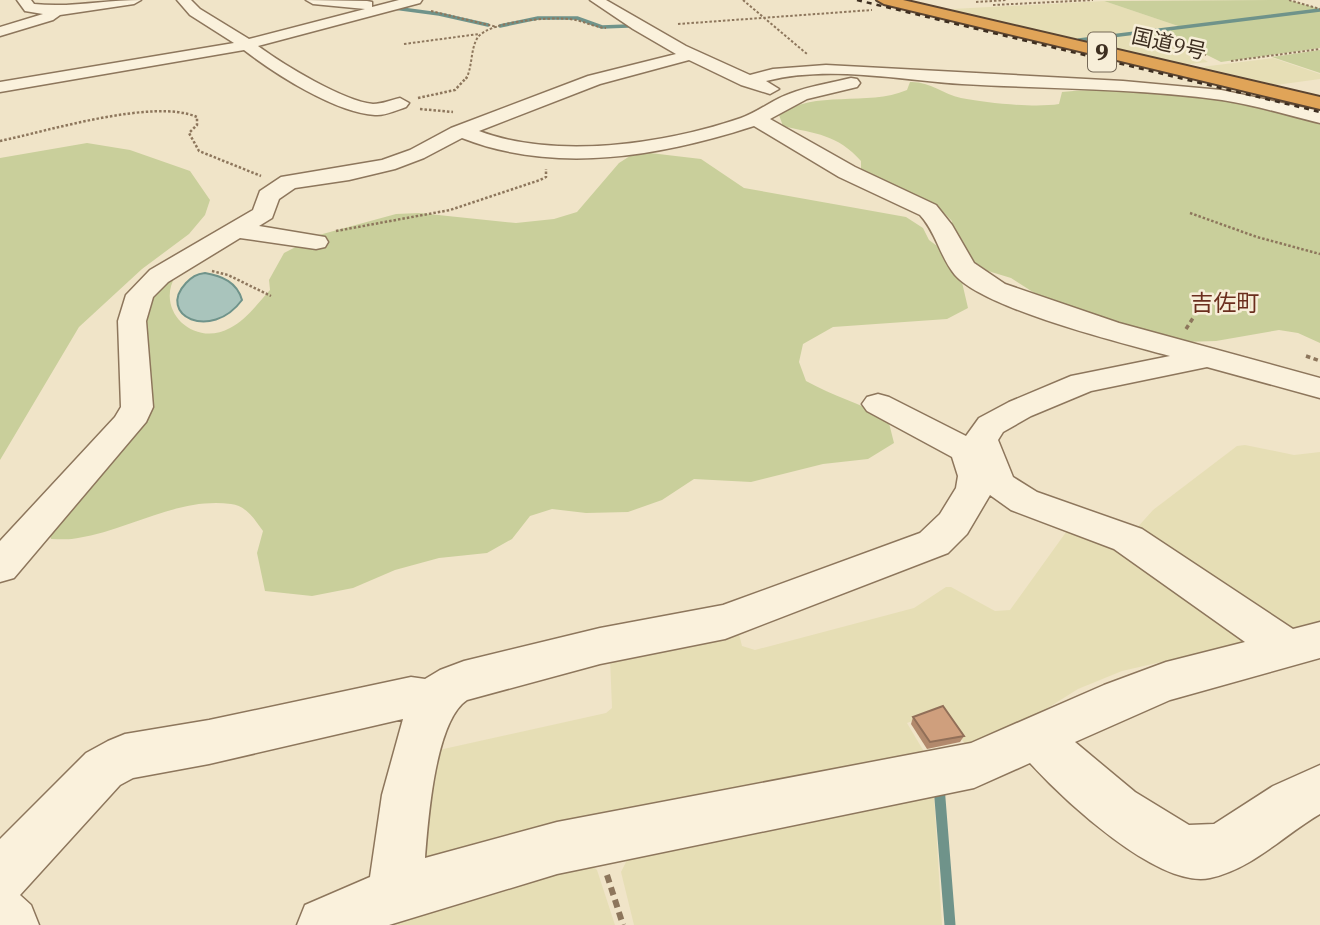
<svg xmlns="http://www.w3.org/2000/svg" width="1320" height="925" font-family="'IBM Plex Serif','Noto Sans JP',serif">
<rect width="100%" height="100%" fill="#f0e4c8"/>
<path fill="#e6deb5" d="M1104 1 1181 27 1128 34 1158 45 1182 46 1208 62 1182 65 958 13 952 9Z
M1273 58 1320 74V79L1276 85 1201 67Z
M1245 445 1294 455 1320 452V625L1285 630 1135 530 1153 510 1237 446Z
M1069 528 1126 547 1252 641 1122 671 1078 689 1019 726 970 743 965 744 944 713 939 711 907 723 926 755 424 863 434 754 439 750 606 713 612 708 610 658 734 630 739 634 742 646 755 650 914 608 946 587H951L995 611 1010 610Z
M934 795 942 925H634L621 872 628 858Z
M587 862 597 870 615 925H380Z"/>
<path fill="#c9cf9b" d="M1288 0 1320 9V48L1221 62 1185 44 1142 33 1181 27 1104 1Z
M1320 50V73L1272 57Z
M910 82C929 81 943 94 961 98 986 103 1035 108 1059 104L1062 92C1117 87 1176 89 1230 99 1261 104 1290 116 1320 123V343L1298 333 1279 330 1216 341 1183 342 1082 314 1036 294 1011 278 988 271 973 261 953 237 952 221 937 206 861 171V161C837 134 816 134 783 126L779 115C814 89 867 107 907 90Z
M87 143 130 150 190 171 210 200 205 215 189 234 142 269 79 327 0 460V158Z
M650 153 701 159 744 188 906 217 923 228 929 240 948 254 961 278 968 308 947 319 833 327 803 344 799 362 806 381C833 396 862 404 888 419L894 443 868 459 823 464 751 482 694 479 662 500 628 512 586 513 552 509 530 516 512 539 487 553 439 558 395 570 353 588 312 596 265 591 257 553 263 531C255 520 247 506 231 504 177 497 130 530 78 538 70 540 60 539 51 539L45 523 125 436 141 304 176 275C154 310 194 348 230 328 246 320 258 303 270 290L269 280 284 253 319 235 396 214 419 213 516 223 554 219 577 212 619 163 630 156Z"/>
<path fill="#a9c4bc" stroke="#6f938a" stroke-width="2" d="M205 273C222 276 237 282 242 300 211 342 156 315 186 283 192 277 196 274 205 273Z"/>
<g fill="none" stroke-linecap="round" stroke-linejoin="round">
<path stroke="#6f938a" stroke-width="3.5" d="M394 8 439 14 488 25
M500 26 538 18H577L602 27 628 26
M1079 40 1320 10"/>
<path stroke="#6f938a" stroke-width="11" d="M939 786 950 925"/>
<defs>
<path id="minor" d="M17 0H31L34 4C70 8 105 0 141 0L134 4 60 15 53 20 0 36V27L43 14 25 11Z
M177 0H191L200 9 249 39 365 9 313 4 306 0 367 1 372 2V7L399 0H422L420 3 258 46C284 65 343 101 373 104 382 104 391 100 400 98L409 103 406 107C397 110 385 116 375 115 336 113 275 74 244 50L0 92V82L234 43 190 15Z
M590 0H606L686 46 750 75 773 69 826 65 1123 81 1221 90 1320 111V123C1287 115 1255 105 1222 100 1136 88 1048 89 962 84 898 80 829 65 766 81L779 89 770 94 741 85 689 60 600 84 479 131C556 160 665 144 741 118 758 112 772 100 789 94 809 86 831 83 851 78L857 79 860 83 857 87 807 99 770 119 855 167 936 205 952 225 974 263 1005 284 1119 323 1320 378V398L1207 367 1091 391 1031 416 1003 432 998 440 1013 477 1037 492 1142 529 1293 629 1320 622V658L1170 700 1075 742 1135 792 1189 825 1214 824 1273 786 1320 765V814C1284 835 1252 869 1210 878 1158 889 1063 799 1030 763L974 788 557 874 389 925H297L305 905 370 877 382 795 403 719 209 764 133 778 120 785 20 895 31 905 39 925H0V839L86 753 108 741 125 734 209 720 411 677 425 679 440 670 464 661 600 628 723 605 920 533 940 514 956 488 958 476 952 457 867 411 862 404 867 397 878 394 889 397 966 436 979 418 1009 402 1071 376 1170 356C1122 343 985 309 955 275 940 257 936 232 920 215L839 177 754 126C661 156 556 175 462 138L424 158 395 169 349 180 295 188 279 199 272 218 259 226 325 237 328 242 325 247 316 249 240 238 168 282 153 297 146 321 153 407 146 422 14 578 0 582V541L115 417 121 407 118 321 126 295 150 270 253 210 260 191 281 177 382 160 410 150 451 128 588 76 676 54 633 29ZM990 495 1011 510 1114 549 1245 642 1166 662 1104 685 971 743 557 822 425 858C428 820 435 721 467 700L600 664 725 639 948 553 967 534Z"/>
<path id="highway" d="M877 0H903L1320 97V109L884 4Z"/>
</defs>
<use href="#minor" stroke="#8d765c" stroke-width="3"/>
<use href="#highway" stroke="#5b4430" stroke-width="4"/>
<path stroke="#8d765c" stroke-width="2" stroke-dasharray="2.5 2" stroke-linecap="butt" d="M743 0 807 54
M1289 0 1320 9
M976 2 1007 0
M993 5 1093 0
M431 11 497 27
M678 24 872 10
M1167 41 1206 55
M404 44 479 34
M1231 61 1320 49
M466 79C473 66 470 49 478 37 491 21 549 17 569 19 582 20 593 27 606 28"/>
<path stroke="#8d765c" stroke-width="2.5" stroke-dasharray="2.5 2" stroke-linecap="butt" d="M418 98 455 90 467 77
M420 109 453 112
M0 141C48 131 154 98 197 117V125L189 133 199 151 261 176
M1190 213 1257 237 1320 254
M336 231 450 210 540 180 546 177V169
M212 271 228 275 271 296"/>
<path stroke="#8d765c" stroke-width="3.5" stroke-dasharray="4.5 3.5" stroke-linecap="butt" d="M1186 329 1193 318
M1306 356 1320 361"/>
<path stroke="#8d765c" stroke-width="6" stroke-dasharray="8 5" stroke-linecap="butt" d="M607 875 623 925"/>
<use href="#minor" fill="#faf1dc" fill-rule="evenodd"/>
<use href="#highway" fill="#e0a458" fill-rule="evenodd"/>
<path stroke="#3d2e20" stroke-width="2.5" stroke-dasharray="5 5" stroke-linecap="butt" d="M857 0 1320 112"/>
</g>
<path fill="#b2896c" d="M913 717 964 736 960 742 927 749 911 724Z"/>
<path fill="#cf9f7d" stroke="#916f58" stroke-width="2" d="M943 706 964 736 930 742 913 717Z"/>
<g text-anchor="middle" stroke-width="5" stroke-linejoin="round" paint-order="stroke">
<g font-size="21" fill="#3d2e20" stroke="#f7eed8">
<text transform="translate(1169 44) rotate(13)" y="7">国道9号</text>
</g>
<rect fill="#f7eed8" stroke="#756857" stroke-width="2" x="1088" y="32.5" width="28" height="39" rx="5"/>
<g font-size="23" font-weight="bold" fill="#3d2e20">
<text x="1102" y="60">9</text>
</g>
<g font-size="23" fill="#6b2e1e" stroke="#f7eed8">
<text x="1225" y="311">吉佐町</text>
</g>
</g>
</svg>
